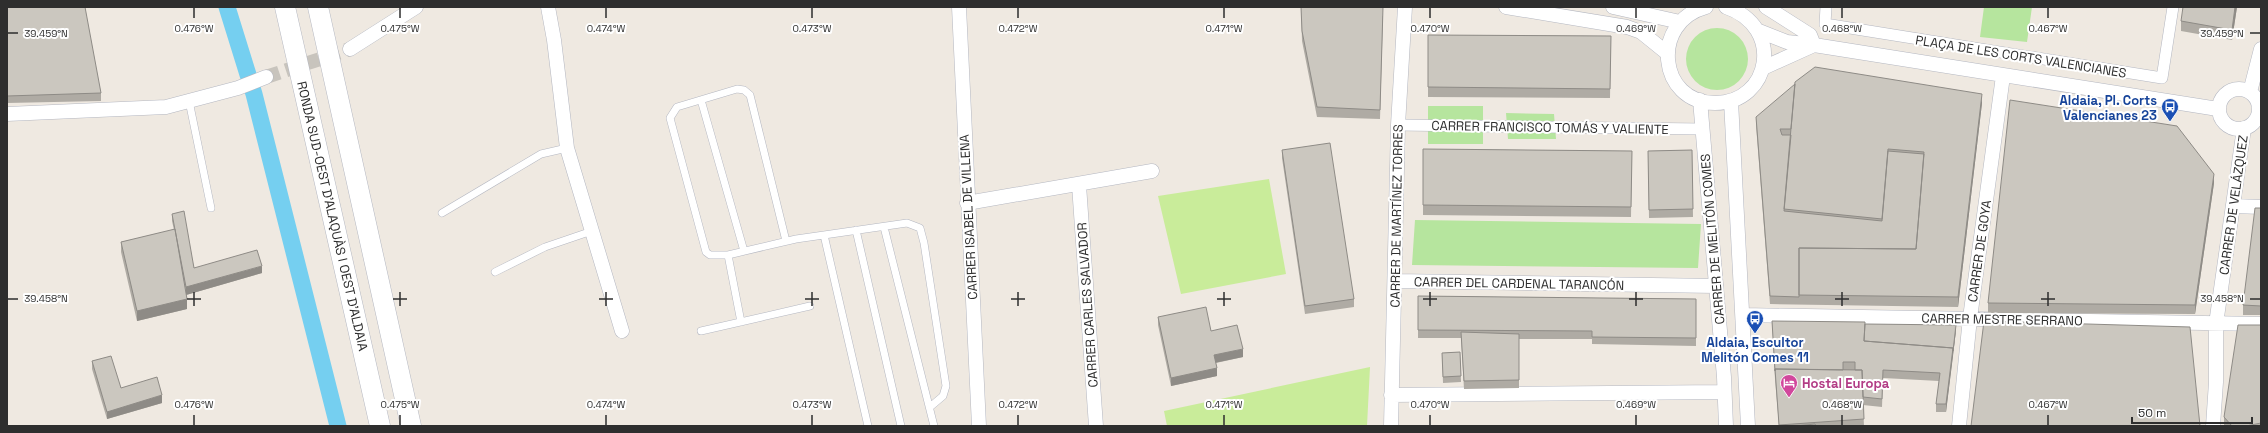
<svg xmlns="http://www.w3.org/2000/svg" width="2268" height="433" font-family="'Space Grotesk',sans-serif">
<rect width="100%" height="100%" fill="#efe9e1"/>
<path fill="#b6e59e" d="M1984 7H2032L2027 42 1980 37Z
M1686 59a31 31 0 1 1 62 0a31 31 0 1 1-62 0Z
M1428 106H1483V144H1428Z
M1506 113 1554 114 1556 139H1508Z
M1415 220 1701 224 1698 268 1412 265Z"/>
<path fill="#c9ec9a" d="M1269 179 1286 274 1181 294 1158 196Z
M1370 367 1367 426H1167L1164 411Z"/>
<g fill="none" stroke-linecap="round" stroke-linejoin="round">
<path stroke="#75cff0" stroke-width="17" d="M227 7 254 94 338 426"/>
<path stroke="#c8c4bd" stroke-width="14" stroke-dasharray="14 7" stroke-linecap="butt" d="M266 77 350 49"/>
<defs>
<path id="service" d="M701 100 744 251
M189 101 211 208
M442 213 541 154 567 148
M884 227 934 426
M856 230 901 426
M824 235 907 223 920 228 924 243 946 386 943 396 930 407
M786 241 750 95 744 90 737 89 677 107 670 118 706 252 710 255H728L796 239 824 235 868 426
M728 255 741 322
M495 272 545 247 592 231
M701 331 810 306"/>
<path id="pedestrian" d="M1826 7 1825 24 2162 78 2173 7
M1398 125 1702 129"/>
<path id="minor" d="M548 7 554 40 567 148 622 331
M959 7 979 426
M1506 7 1627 27 1641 32 1667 53
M1613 7 1680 22
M1706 7C1650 22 1658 103 1715 103 1771 103 1785 27 1726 7
M1759 31 1787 42 1814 45 1810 35 1766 7
M350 49 416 7
M1763 68 1814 45 2218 109
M2219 109a20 20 0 1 1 40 0a20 20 0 1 1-40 0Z
M2250 92 2261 49
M1700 100 1724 377 1726 426
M1731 101 1748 426
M7 114 166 107 238 88 266 77
M1079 185 1096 426
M967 203 1152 171
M2234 206 2261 207
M1395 281 1716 286
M1743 315 2261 324
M1391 395 1724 392
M1391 426 1398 125 1405 7
M1959 426 1970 318 2003 76
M2213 426 2216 382V324L2244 128"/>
<path id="secondary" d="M285 7 380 426
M318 7 411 426"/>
</defs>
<use href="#service" stroke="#b4b7c1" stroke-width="8"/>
<use href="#pedestrian" stroke="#b4b7c1" stroke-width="12"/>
<use href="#minor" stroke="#b4b7c1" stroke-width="15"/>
<use href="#secondary" stroke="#b4b7c1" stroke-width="21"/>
<use href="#service" stroke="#fff" stroke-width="7"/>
<use href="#pedestrian" stroke="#fff" stroke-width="11"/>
<use href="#minor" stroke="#fff" stroke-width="14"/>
<use href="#secondary" stroke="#fff" stroke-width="20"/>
</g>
<path fill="#afaba4" d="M7 7 101 93V101L7 103Z
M1301 7 1383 16 1380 119 1317 117 1302 41Z
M2237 7 2232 40 2181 31V21Z
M1428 35 1611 36 1610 98 1428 97Z
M1982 103 1958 307 1770 304 1756 125V117Z
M1423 149 1632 151 1631 217 1423 215Z
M1282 150 1354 299V307L1305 314 1282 158Z
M1692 150 1693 217 1649 218 1648 151Z
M2214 183 2195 314 1988 313V303Z
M2261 208V315H2243V305Z
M172 214 194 268 262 273 186 295 187 309 137 321 121 252V242L174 230 172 221Z
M1418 296 1696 299V346L1592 344V339H1519V388L1464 389 1461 338H1418Z
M1158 317 1211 331 1243 357 1216 363 1217 376 1171 386 1158 325Z
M1772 321 1865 324 1956 330 1946 412H1936V404L1939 381 1883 378 1882 407 1863 405 1864 426H1779L1775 379Z
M2261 325V426H2224V417Z
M1460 352 1461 382 1443 383 1442 353Z
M92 361 121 388 162 403 107 419 92 369Z"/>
<path fill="#8e8b86" d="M2235 7H2237L2232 40V30Z
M1982 94V103L1958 307V297Z
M2214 174V183L2195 314V305Z
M262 266V273L186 295V287Z
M187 299V309L137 321V311Z
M1956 325V330L1953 356V351Z
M1953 348V356L1946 412V404Z
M1243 349V357L1214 363V355Z
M1217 368V376L1171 386V378Z
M162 395V403L107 419V412Z"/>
<path fill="#cbc7bf" stroke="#8e8b86" d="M7 7H85L101 93 7 96Z
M1301 7H1383L1380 110 1317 107 1302 31Z
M2183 7H2235L2232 30 2181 21Z
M1428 35 1611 36 1610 89 1428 87Z
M1815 67 1982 94 1958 297 1799 295V248L1916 249 1924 152 1888 149 1882 219 1784 209 1795 82Z
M1795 84 1791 129H1780L1782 135H1791L1784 211 1882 221 1888 151 1924 154 1916 249 1799 248V297L1770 296 1756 117Z
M2010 100 2177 126 2214 174 2195 305 1988 303Z
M1330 143 1354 299 1305 306 1282 150Z
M1423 149 1632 151 1631 207 1423 205Z
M1692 150 1693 209 1649 210 1648 151Z
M2255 208H2261V306L2243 305Z
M184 211 194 268 257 250 262 266 186 287 172 214Z
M175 229 187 299 137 311 121 242Z
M1418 296 1696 299V338L1592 337V331L1418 330Z
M1206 307 1211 331 1237 325 1243 349 1214 355 1217 368 1171 378 1158 317Z
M1772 321 1865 322 1864 341 1953 348 1946 404H1936L1940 373 1883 370 1882 399 1863 397 1862 370H1855V362H1843V370L1775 369V371Z
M1984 321 2190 327 2200 426H1971Z
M1865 324 1956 325 1953 351V348L1864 341Z
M2238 325H2261V423L2246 426H2232L2224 417Z
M1461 332 1519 334V380L1464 381Z
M1460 352 1461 376 1443 377 1442 353Z
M111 356 121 388 157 377 162 395 107 412 92 361Z
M1775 369 1862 370 1864 419 1779 425Z
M1815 424 1816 426H1796Z"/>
<path fill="none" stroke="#2e2e2e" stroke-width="1.5" d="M194 8V18M400 8V18M606 8V18M812 8V18M1018 8V18M1224 8V18M1430 8V18M1636 8V18M1842 8V18M2048 8V18M8 33H18M2250 33H2260M194 292V306M400 292V306M606 292V306M812 292V306M1018 292V306M1224 292V306M1430 292V306M1636 292V306M1842 292V306M2048 292V306M8 299H18M187 299H201M393 299H407M599 299H613M805 299H819M1011 299H1025M1217 299H1231M1423 299H1437M1629 299H1643M1835 299H1849M2041 299H2055M2250 299H2260M194 415V425M400 415V425M606 415V425M812 415V425M1018 415V425M1224 415V425M1430 415V425M1636 415V425M1842 415V425M2048 415V425"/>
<defs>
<symbol id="bus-pin" viewBox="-11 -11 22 30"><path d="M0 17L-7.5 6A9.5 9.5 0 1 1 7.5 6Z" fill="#1a4fb4" stroke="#fff"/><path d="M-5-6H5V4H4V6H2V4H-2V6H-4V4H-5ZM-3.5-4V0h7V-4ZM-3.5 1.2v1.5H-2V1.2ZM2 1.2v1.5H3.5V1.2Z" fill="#fff"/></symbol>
<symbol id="hotel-pin" viewBox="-11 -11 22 30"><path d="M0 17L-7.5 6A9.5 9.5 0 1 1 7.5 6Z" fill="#d1479c" stroke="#fff"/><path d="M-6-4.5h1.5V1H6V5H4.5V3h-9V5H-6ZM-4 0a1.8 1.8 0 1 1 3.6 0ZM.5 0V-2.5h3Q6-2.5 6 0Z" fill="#fff"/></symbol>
</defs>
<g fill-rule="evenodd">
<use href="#bus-pin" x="2160" y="97" width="20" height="27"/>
<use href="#bus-pin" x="1745" y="309" width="20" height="27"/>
<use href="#hotel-pin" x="1779" y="373" width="20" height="27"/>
</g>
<g text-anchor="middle" stroke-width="4" stroke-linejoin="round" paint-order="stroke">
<g font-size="13" fill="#2e2e2e" stroke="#fff">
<text transform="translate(2021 56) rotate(9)" y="5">PLAÇA DE LES CORTS VALENCIANES</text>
<text transform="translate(1550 127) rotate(1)" y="5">CARRER FRANCISCO TOMÁS Y VALIENTE</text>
<text transform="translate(2233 205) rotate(-82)" y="5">CARRER DE VELÁZQUEZ</text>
<text transform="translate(333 216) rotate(77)" y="5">RONDA SUD-OEST D'ALAQUÀS I OEST D'ALDAIA</text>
<text transform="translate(1396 216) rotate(-89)" y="5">CARRER DE MARTÍNEZ TORRES</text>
<text transform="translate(968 217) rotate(-93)" y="5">CARRER ISABEL DE VILLENA</text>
<text transform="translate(1712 239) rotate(-95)" y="5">CARRER DE MELITÓN COMES</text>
<text transform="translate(1979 251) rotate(-82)" y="5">CARRER DE GOYA</text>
<text transform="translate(1519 283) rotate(1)" y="5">CARRER DEL CARDENAL TARANCÓN</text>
<text transform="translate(1087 305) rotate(-94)" y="5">CARRER CARLES SALVADOR</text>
<text transform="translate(2002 319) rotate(1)" y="5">CARRER MESTRE SERRANO</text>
</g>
<g font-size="13" font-weight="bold" fill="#164399" stroke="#fff" text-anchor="end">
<text x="2157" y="105">Aldaia, Pl. Corts<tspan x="2157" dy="15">Valencianes 23</tspan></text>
<text x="1755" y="347" text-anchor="middle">Aldaia, Escultor<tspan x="1755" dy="15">Melitón Comes 11</tspan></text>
</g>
<g font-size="13" font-weight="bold" fill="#b23c85" stroke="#fff" text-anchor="start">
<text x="1802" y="388">Hostal Europa</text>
</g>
</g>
<g font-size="10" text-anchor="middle" fill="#2e2e2e" stroke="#fff" stroke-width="4" stroke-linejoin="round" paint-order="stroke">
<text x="194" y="32">0.476°W</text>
<text x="400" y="32">0.475°W</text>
<text x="606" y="32">0.474°W</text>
<text x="812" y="32">0.473°W</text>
<text x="1018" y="32">0.472°W</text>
<text x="1224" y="32">0.471°W</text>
<text x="1430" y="32">0.470°W</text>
<text x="1636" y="32">0.469°W</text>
<text x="1842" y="32">0.468°W</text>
<text x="2048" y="32">0.467°W</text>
<text x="46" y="37">39.459°N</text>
<text x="2222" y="37">39.459°N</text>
<text x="46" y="302">39.458°N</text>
<text x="2222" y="302">39.458°N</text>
<text x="194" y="408">0.476°W</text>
<text x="400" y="408">0.475°W</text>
<text x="606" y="408">0.474°W</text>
<text x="812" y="408">0.473°W</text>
<text x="1018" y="408">0.472°W</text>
<text x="1224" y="408">0.471°W</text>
<text x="1430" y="408">0.470°W</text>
<text x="1636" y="408">0.469°W</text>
<text x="1842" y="408">0.468°W</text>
<text x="2048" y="408">0.467°W</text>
</g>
<rect width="2268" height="433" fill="none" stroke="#2e2e2e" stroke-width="16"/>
<path d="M2132 417v6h120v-6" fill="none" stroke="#2e2e2e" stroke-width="2"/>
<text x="2138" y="417" font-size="12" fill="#2e2e2e" stroke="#ffffff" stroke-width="3" paint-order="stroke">50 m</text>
</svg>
